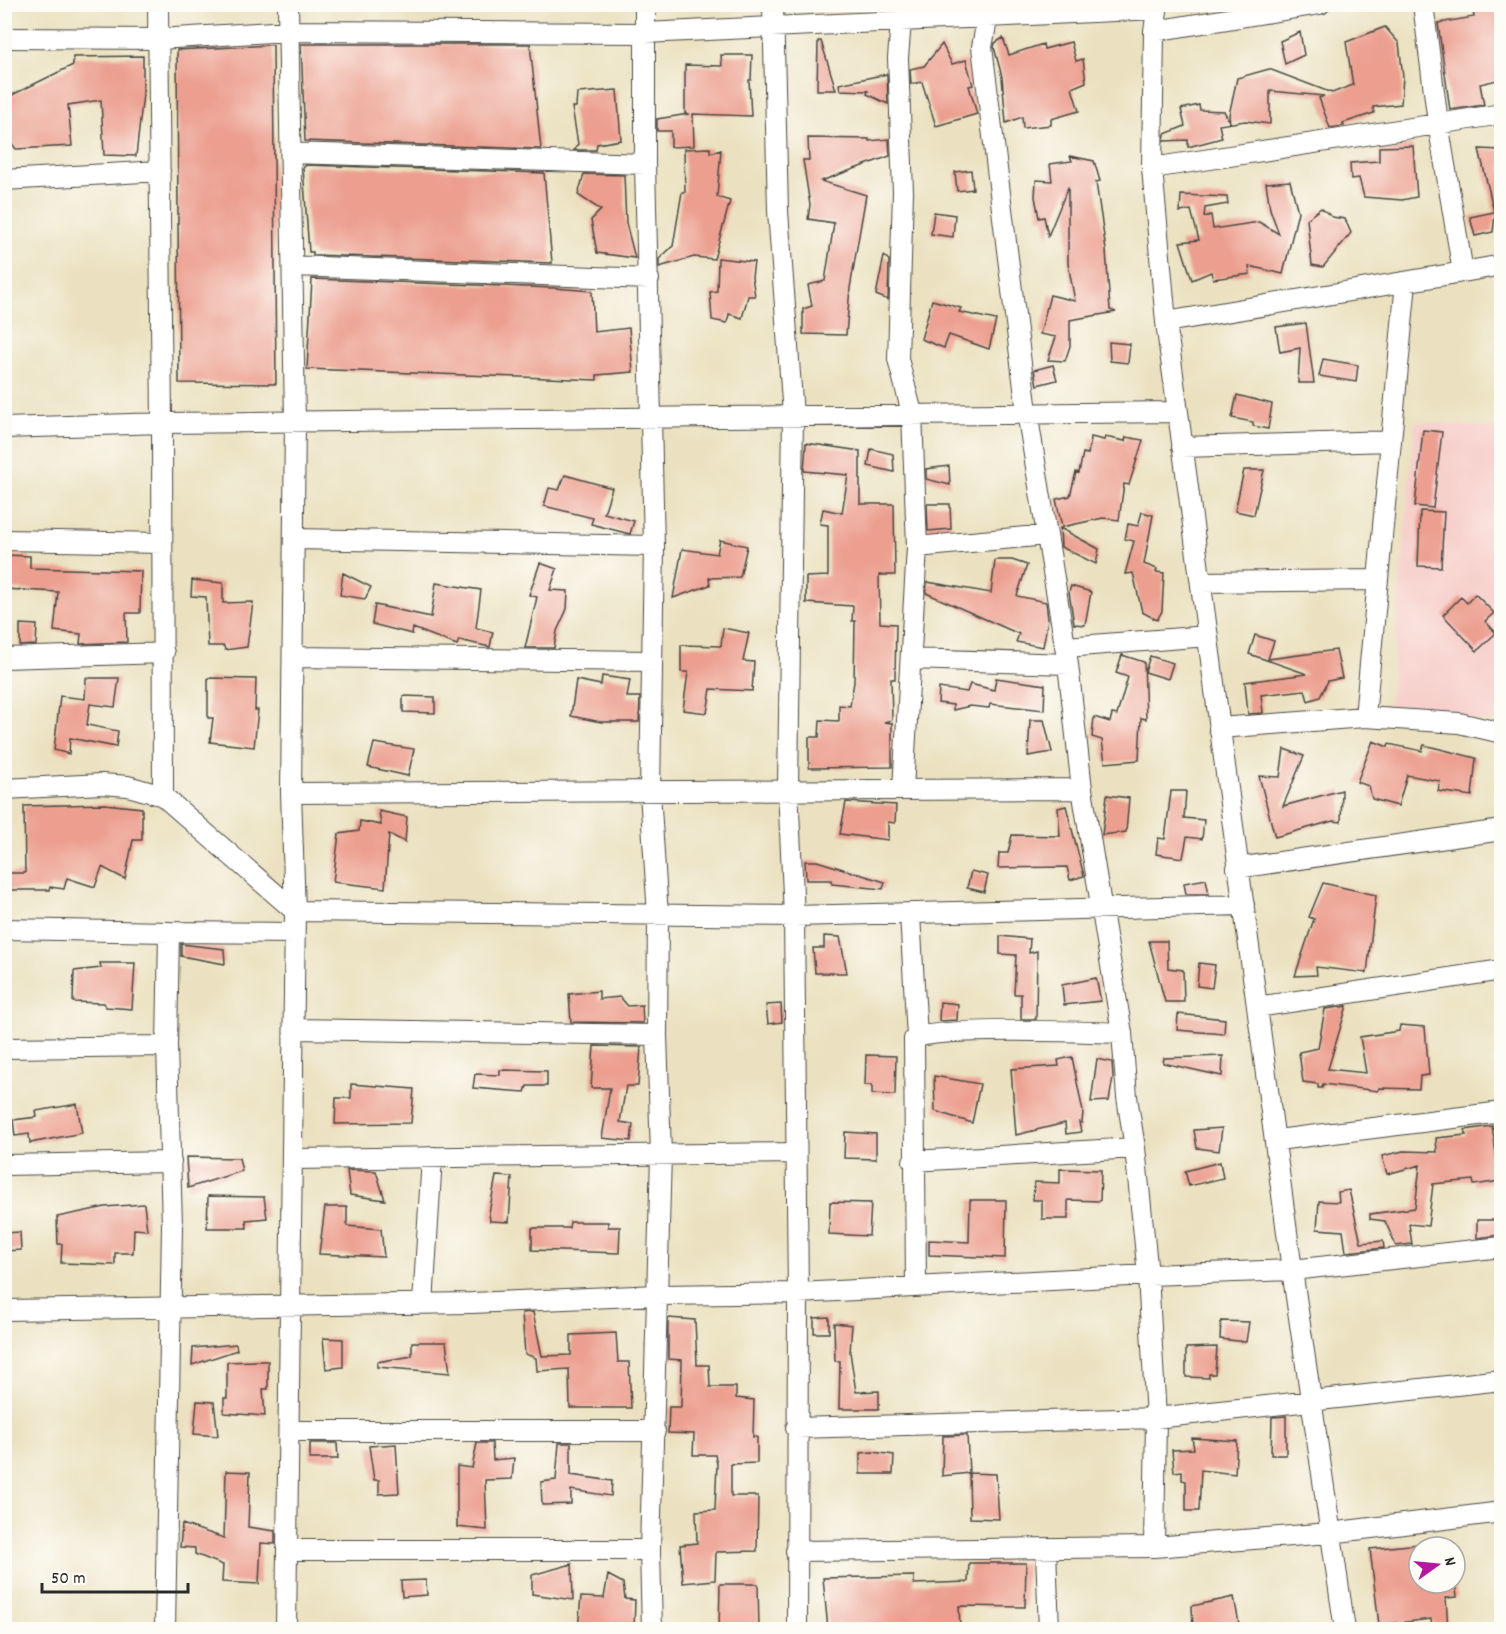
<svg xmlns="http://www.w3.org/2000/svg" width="1506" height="1634" font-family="Dekko,sans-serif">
<rect width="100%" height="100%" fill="#fdfcf7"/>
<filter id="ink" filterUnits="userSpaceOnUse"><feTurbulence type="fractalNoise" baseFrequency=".0167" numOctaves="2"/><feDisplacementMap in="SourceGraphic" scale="12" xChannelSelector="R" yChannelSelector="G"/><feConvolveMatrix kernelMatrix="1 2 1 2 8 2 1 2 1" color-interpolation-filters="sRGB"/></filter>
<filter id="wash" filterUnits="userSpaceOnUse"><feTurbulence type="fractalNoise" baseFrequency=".008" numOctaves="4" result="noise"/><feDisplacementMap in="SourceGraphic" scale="24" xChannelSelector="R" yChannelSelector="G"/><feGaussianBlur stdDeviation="1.35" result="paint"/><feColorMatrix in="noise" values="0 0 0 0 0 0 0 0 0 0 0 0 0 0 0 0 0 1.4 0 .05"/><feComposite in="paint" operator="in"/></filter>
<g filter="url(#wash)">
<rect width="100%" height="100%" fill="#ebe1c0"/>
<path fill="#f7d0cc" d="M1415 421 1501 429V723L1389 708Z"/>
<g id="blocks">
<path fill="#ec9f8f" d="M1472 4H1502V79L1480 84 1484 105 1450 110 1438 23 1474 17Z
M1385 27 1399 43 1403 77 1401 104 1373 107 1374 113 1343 123 1344 126 1330 128 1319 98 1324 96 1270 91V124L1245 121 1219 125 1222 138 1188 147V140L1164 141 1165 134 1185 126 1181 109 1199 105 1200 110 1224 111 1230 123 1229 115 1237 78 1269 69 1332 93 1353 85 1346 42Z
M1300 32 1304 55 1285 64 1280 41Z
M1003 38 1009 55 1043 44 1044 49 1071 42 1076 61 1083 59 1086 82 1072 88 1079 111 1051 119V125L1023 128 1022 117 1006 123 1002 77 994 47 995 43Z
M818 41H821L836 90H817Z
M301 44H530L541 149 305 141Z
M942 44 952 64 966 60 973 85 969 86 977 114 936 126 922 82 911 84 910 69 924 66Z
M273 45 276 384 179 383 177 50Z
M721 55H752L751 80H749L751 116 693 114 694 146 671 147V131H657V119L689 114H685V65L722 66Z
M143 56V94L136 156 104 155 101 100 68 105 72 146 16 149 4 133V99L73 65V57Z
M887 74 888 104 867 94 868 91 840 90 839 84Z
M617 90 621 140 597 144 596 150H574L578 144 572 107H576L577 93Z
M808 138 869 139V141L889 139 890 156 821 181 866 195 850 288 846 335 803 334V309L812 306 808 285 825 281 834 223 808 219 810 205 803 160H809Z
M1413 146 1417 197 1402 200 1364 197 1359 178 1351 179 1350 163 1379 161V147Z
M710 148V153L721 150 717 197 730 201 714 259 694 257 659 267V259L673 246 682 192H685L684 149Z
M1479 149 1502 150V217L1495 215 1493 232 1475 236 1470 217 1494 212Z
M1070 156 1094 161 1100 181 1096 182 1106 250 1110 310 1116 312 1070 320V346L1065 361 1048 360 1056 337 1040 334 1050 295 1075 301 1068 264V187L1048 236 1044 217 1039 218 1035 197 1036 180 1052 181 1050 164 1072 161Z
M306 165 544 173 552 263 313 255V252H309L303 168Z
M971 170 973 189 957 191 955 172Z
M584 174 624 175 626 223 635 258 597 253 591 220 601 210 578 195Z
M1290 181 1298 212 1283 274 1249 266 1250 274 1213 279 1211 272 1192 280 1180 242 1199 240 1191 210 1180 212 1181 195 1227 197 1228 204 1205 208 1204 217 1211 215 1213 229 1259 222 1279 234 1270 209 1266 183Z
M1321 208 1332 217 1345 219 1351 233 1323 267 1312 265 1307 219Z
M934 212 955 215 953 237 931 234Z
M884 256 889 260 888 300 876 295Z
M718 258 754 262 752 277 755 296H748L742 318 729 314 727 323 712 320 710 292 717 291Z
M312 279 554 288 592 291 594 332 629 328 633 372 597 375V380L307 369Z
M932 300 961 308 959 312 996 320 989 349 949 335 944 348 921 339Z
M1306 323 1314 383H1298L1300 348 1280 352 1276 327Z
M1109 342 1130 344 1128 363 1110 361Z
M1323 359 1358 365 1356 382 1319 376Z
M1053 365 1057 380 1037 385 1034 370Z
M1237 395 1272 404 1268 429 1253 426V422L1232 418Z
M1423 430 1442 432 1433 508 1415 506Z
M1091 437 1104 440 1105 437 1125 441 1126 437 1143 440 1129 485 1124 484 1119 520 1103 518 1062 527 1056 499 1070 496 1076 472 1079 473 1083 453 1088 454Z
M806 443 860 451V504H894L895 575H879L880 623 896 624 895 679H891L892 720 884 722 892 723V767L809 768V737H819L820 720 839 721V705L850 706 854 682 855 621H852L853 606 806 603V577L828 576V525L820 524 823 509 842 513 848 475 804 471Z
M871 449 893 454 894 472 868 466Z
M949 466 950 485 926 479V469Z
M1244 470H1264L1254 515 1235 511Z
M565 475 612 488 604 513 634 521 630 534 591 524 593 518 544 506 549 488 559 490Z
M927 504H950L951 529 928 531Z
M1420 511 1444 512 1441 567 1418 566Z
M1142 512 1153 515 1144 564 1157 569 1156 572 1164 573 1162 611 1157 620 1142 612 1133 573 1125 574 1134 541 1125 539 1128 524 1138 526Z
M1060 528 1099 549 1096 564 1061 547Z
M720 540 747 546 740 577 709 578 710 585 673 598 682 549 717 554Z
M4 555 30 556V568L141 571 140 613H126L127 642 80 644 81 634 54 631 58 592 4 589Z
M995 560H1012L1027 565 1017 596 1046 602 1048 619 1043 647 1016 642 1019 634 926 593 927 582 991 593Z
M540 563 557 569 550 590 568 591 567 609 557 631 554 648H525L537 597 529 595Z
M343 573 371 587 365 599 340 595Z
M192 580 223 583V603L253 602 247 647 225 650 224 646H208L206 597 191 596Z
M436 583 481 590 476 628 493 632 490 647 459 640 457 645 413 628 412 634 372 624 375 605 431 617Z
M1071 586 1091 592 1085 625 1074 624 1069 592Z
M1475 594 1494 613 1485 621 1496 633 1477 651 1443 615 1461 597 1467 603Z
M20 624 37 625 36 645 20 646Z
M723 628 749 633 743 661 754 662 752 691 711 689 707 713 683 710 688 672H681V645L721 646Z
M1255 635 1274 641 1268 659 1336 650 1342 678 1328 681 1320 697 1308 701 1305 690 1261 695 1263 713 1248 714 1245 682 1307 674 1249 654Z
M1122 655 1144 662 1146 719 1141 718 1139 760 1105 763 1102 740 1092 737 1094 717 1110 722 1112 714 1117 715 1128 677 1116 673Z
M1150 656 1173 663 1168 679 1145 672Z
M602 676 630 680 627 697H640L639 722H601L571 716 576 680 601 685Z
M86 678H119L115 707 90 704 87 725 118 731 116 747 70 738 69 754 54 750 60 696 85 699Z
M208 678 256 679 255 710H258L254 747 210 742 213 718H208Z
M996 678 1045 685 1044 710 990 704 989 708 970 706 953 710V705L938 703 939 688 967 692 970 684 994 690Z
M403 696 435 697V713L403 712Z
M1030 720H1044L1052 752 1028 756Z
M1373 741 1388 747 1389 744 1422 751 1424 745 1476 758 1472 796 1438 791 1440 781 1407 775 1398 806 1372 799 1369 786 1357 782Z
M374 743 414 749 408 776 368 767Z
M1284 749 1304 756 1283 806 1342 790 1341 822 1333 821 1275 837 1259 776 1280 777Z
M1171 791H1186L1184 818 1204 820 1202 839 1187 837 1183 858 1156 854 1158 838 1165 839Z
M1107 795 1129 798 1126 832 1102 835Z
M846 802 896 805 895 823 888 822V840L840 834Z
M104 804 142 808V840H133L125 879 102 867 95 887 67 878 64 889 50 887 49 890H8V873H25L24 806Z
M1066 806 1084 876 1070 880 1067 867 998 868 999 853H1008L1012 835 1060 836 1058 808Z
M379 811 407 817 405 842 389 834 385 888 333 882 339 834 359 831 360 821 381 825Z
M805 861H817L885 882 883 889 832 884 831 880H806Z
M971 871 988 875 984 892 967 888Z
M1206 879 1209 894H1186L1184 883Z
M1323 883 1376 895 1367 973 1316 967 1317 975 1295 976 1314 919 1309 917Z
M824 936 840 937 847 973H815L813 948H824Z
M1000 936 1030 939 1029 953 1037 951 1036 1019H1021V994H1014L1016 955 1000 954Z
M1149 941H1167L1168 968 1183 970 1184 1002H1165Z
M181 944 224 949 225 964 181 956Z
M100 963H135L132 1009 106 1007 104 1003 73 1002 74 971 101 968Z
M1199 963 1215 965 1212 988 1197 986Z
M1096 978 1101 1001 1064 1005 1062 985Z
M599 991V999L620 997 628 1006 642 1005 643 1023 571 1022 569 994Z
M940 1002 958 1004 957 1020 939 1021Z
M781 1004 782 1022 768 1024 766 1005Z
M1347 1006 1328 1069 1366 1073 1360 1037 1399 1031 1400 1025 1425 1027 1429 1075 1420 1076 1419 1089 1379 1088 1378 1091 1323 1084 1322 1088H1318V1084L1303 1082 1299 1052 1318 1048 1325 1009Z
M1178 1014 1225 1019 1224 1034 1177 1030Z
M594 1046 641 1047 638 1086H626L620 1122 633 1124 631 1141 602 1138 610 1088H591Z
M866 1055 896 1056 895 1095 872 1094V1085H865Z
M1223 1056 1222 1076 1163 1063 1164 1058Z
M1072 1057 1083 1112 1082 1123 1079 1122 1081 1132 1066 1134 1065 1123 1016 1135 1011 1069 1059 1066 1058 1060Z
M1097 1059 1112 1062 1113 1077 1109 1101 1091 1102Z
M500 1070 547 1071V1086H527L525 1092 473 1088 475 1074 500 1075Z
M934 1076 980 1084 972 1123 935 1111Z
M351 1084 414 1089 411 1123 335 1124 336 1098H351Z
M77 1104 82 1133 30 1143 29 1134 15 1136 13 1120 37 1117 36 1111Z
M1492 1126 1500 1181 1474 1185 1473 1180 1433 1184 1428 1226 1409 1224 1412 1244 1396 1246 1385 1221 1370 1219V1214L1415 1208 1420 1165 1387 1174 1382 1156 1403 1151 1437 1152 1436 1138 1466 1135 1465 1130Z
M1222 1128 1219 1151 1197 1148 1194 1130Z
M845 1132 876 1134V1159L844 1158Z
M186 1157 239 1158 242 1171 188 1188Z
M1220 1162 1223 1178 1189 1186 1185 1171Z
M1060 1169 1101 1170 1100 1201 1068 1200V1219H1042V1200H1033L1034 1182 1060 1183Z
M347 1170 376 1171 385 1200 350 1195Z
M496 1176 512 1177 509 1222 490 1221 489 1213Z
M1349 1190 1361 1243 1383 1241 1384 1248 1346 1252 1343 1231 1317 1229 1319 1201 1339 1202 1338 1192Z
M208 1196 264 1197 267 1218 246 1220 247 1228H207Z
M970 1200H1006L1005 1258 929 1255V1240L969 1242Z
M830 1202 871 1203 869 1236 829 1234Z
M144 1204 147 1230 134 1229 133 1253H115V1265L61 1263 62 1244H58L57 1217 105 1207Z
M325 1207H347V1226L381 1229 384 1257 319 1254Z
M1477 1220H1499L1500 1235 1477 1238Z
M570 1222H608V1227H620L619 1253 532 1250V1228H569Z
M20 1232 21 1250 4 1251V1233Z
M533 1312 542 1356 571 1355V1335L616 1333 618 1362H629L631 1408H570L569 1369 537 1371 536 1358 525 1354 522 1313Z
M829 1317V1333H814V1318Z
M668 1318 695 1320 697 1365H709L710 1387H736V1398L754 1400 753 1437H757V1463L731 1464V1496H758L757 1551 716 1552 715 1580 683 1583 680 1545 697 1543 696 1511 715 1510 717 1464 715 1455H693L694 1434 668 1433 669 1407H681L682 1360 668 1359Z
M1221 1321 1249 1322 1246 1342 1220 1339Z
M834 1323 852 1325 850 1352 856 1392 879 1391V1409H839L840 1361H835Z
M323 1338 343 1339V1367L326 1369Z
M412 1342H446L450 1373 377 1367V1362L412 1356Z
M236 1344 237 1350 192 1365 193 1348Z
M1217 1347 1215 1374H1209V1378L1186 1377V1348Z
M255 1361H268V1389H263L265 1416 224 1413V1398H227V1362Z
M197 1401 214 1402 218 1436 194 1434Z
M1286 1416V1455H1271L1272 1417Z
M967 1435 969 1473 942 1476 943 1436Z
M1192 1438 1237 1441 1235 1474 1201 1470 1199 1511H1186V1481L1182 1480V1471L1174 1472 1172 1450 1194 1449Z
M310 1443H337L338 1459H310Z
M477 1443H492L493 1460 514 1458 512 1479 485 1480 487 1530 457 1527V1466L472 1468Z
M559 1443H571V1475L612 1481 611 1496 571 1490V1504L542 1505 541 1482 556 1480Z
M396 1444 399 1493 379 1494V1480H374L369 1446Z
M873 1452 894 1455 893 1474H860V1453Z
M226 1471 250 1472 248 1527 275 1531V1544L261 1543 259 1584 222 1582 223 1565 195 1554V1548L180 1547 182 1524 224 1538Z
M969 1473 996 1474 999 1519 970 1518Z
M1419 1544V1583H1455L1457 1597 1446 1598 1448 1629H1432L1431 1619 1379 1625 1370 1549Z
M969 1563H1026L1025 1607 959 1606 960 1629H828L823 1578 914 1576V1584L968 1582Z
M572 1564 573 1600 532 1594V1575Z
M608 1575 623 1583 625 1599 635 1600 634 1629H578L581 1597 604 1598Z
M426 1580 427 1595 402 1597 401 1581Z
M720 1584H758L759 1629H719Z
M1234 1597 1240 1629H1193L1192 1606Z"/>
</g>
</g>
<g filter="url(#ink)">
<use href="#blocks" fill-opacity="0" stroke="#484641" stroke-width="1.5"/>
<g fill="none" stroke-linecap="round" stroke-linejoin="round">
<defs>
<path id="minor" d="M645 4V164L654 546 650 792 658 916 657 1035 661 1154 650 1550 652 1630
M773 4 778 211 793 415 788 789 794 916 798 1293 797 1630
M990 4 982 47 1027 412 1068 664 1082 789 1122 1033 1127 1097 1135 1148 1148 1275 1156 1418 1154 1547
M1158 4 1154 31 1152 168 1166 322 1292 1270 1345 1630
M901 21 898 58 903 192 898 359 912 413 917 547 903 789
M1154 31 1320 4
M4 38 159 39 288 31 645 33 1157 9
M291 153 645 164
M1152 168 1502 114
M4 180 160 171
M293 266 649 279
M1463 272 1502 265
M1166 322 1463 272 1438 123 1423 4
M4 428 162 423 158 4
M1182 447 1391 441
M295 539 654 546
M4 540 162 543
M917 547 1047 535
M1201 582 1378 580
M1066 647 1208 636
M293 657 652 661
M4 658 164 653
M911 659 1068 664
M1365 717 1459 723 1502 733
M1219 728 1365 717 1406 282
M4 789 102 784 128 786 163 796 295 911 794 916 1244 905
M291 793 1082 789
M163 796 162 423 1177 412
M1237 868 1502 830
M910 914 917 1037
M4 929 169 932
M1257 1007 1502 970
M294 1029 657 1035
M4 1048 167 1046
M1277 1140 1502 1112
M293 1159 796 1153
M913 1161 1135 1148
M4 1165 171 1162
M916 1286 914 1039C928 1026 1093 1032 1122 1033
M423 1304 432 1157
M4 1310 472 1303 658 1295 798 1293 1148 1275 1292 1270 1502 1247
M796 1428 1156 1418 1502 1380
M289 1431H655
M287 1550H650
M1046 1550 1049 1630
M796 1551 1154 1547 1330 1533 1502 1512
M165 1630 172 1226 167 1046 169 932 294 933
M286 1630 295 911 291 793 295 422 288 4"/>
</defs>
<use href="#minor" stroke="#484641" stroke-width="22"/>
<use href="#minor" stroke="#fff" stroke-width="20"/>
</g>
</g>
<rect width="1506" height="1634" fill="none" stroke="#fdfcf7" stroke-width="24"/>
<g transform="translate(1437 1565) rotate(75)"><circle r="28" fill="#fdfcf7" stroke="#a9a8a5" stroke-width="1.5"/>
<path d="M0-4.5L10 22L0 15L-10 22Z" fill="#b5179e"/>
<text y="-9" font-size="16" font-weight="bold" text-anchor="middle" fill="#2b2b2b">N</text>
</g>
<path d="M42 1583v9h146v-9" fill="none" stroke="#2b2b2b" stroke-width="3"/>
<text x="51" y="1583" font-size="18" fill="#2b2b2b" stroke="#fdfcf7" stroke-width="4.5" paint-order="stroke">50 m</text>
</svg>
